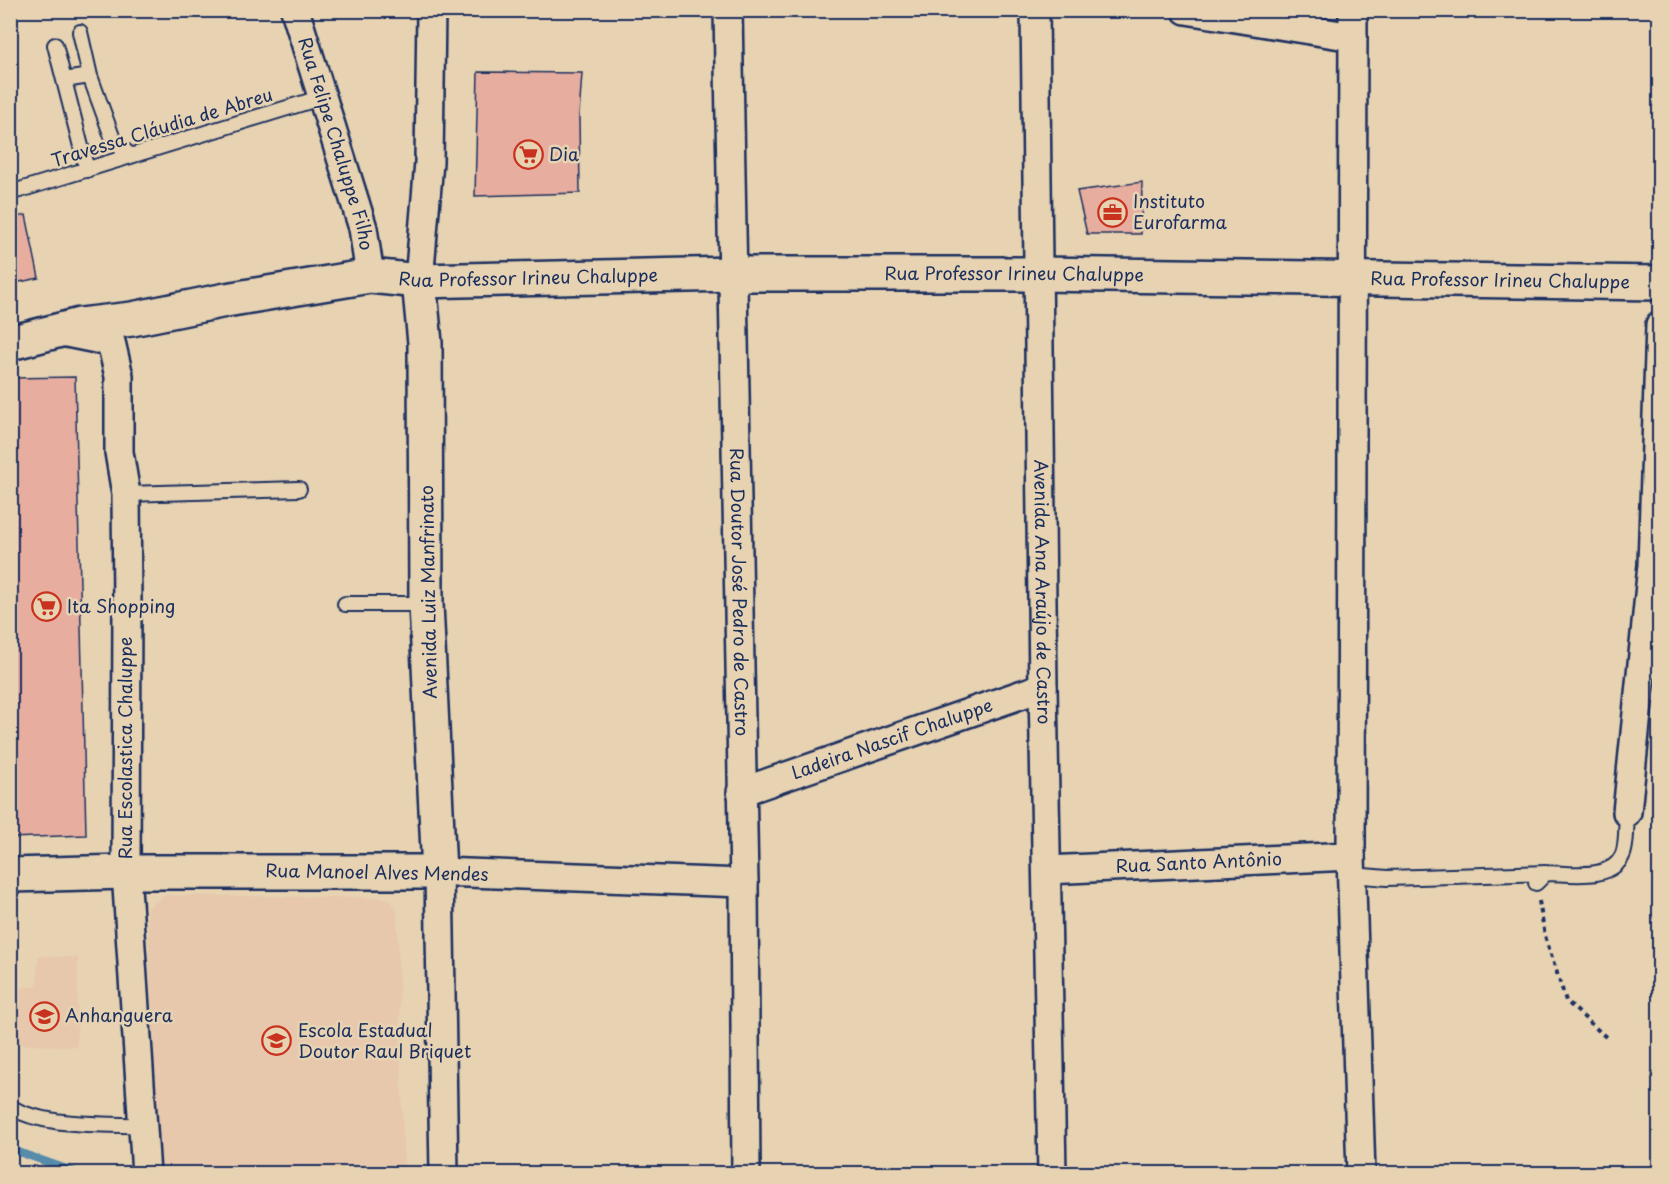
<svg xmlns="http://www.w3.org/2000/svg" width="1670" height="1184" font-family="'Playpen Sans',sans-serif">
<rect width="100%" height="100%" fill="#e7d3b2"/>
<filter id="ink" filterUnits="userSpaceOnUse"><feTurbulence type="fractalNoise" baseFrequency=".0167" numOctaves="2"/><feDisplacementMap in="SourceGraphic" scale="12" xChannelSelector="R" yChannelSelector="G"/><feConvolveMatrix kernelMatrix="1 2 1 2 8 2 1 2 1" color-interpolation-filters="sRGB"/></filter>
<g filter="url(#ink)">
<path fill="#e7c8ad" d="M165 895 388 898 397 909 404 1173H160L147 908Z
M38 956 78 957 77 1047 11 1044V989L37 986Z"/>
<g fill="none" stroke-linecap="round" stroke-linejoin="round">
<path stroke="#568baa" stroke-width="8" d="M10 1149 81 1174"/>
</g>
<path fill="#e7aea0" stroke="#1b2f5e" stroke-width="1.5" d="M478 72 582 73 579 116 580 193 475 196Z
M1142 182 1141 234H1087L1077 191Z
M26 215 39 278 10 284V218Z
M75 377 86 835 10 838V378Z"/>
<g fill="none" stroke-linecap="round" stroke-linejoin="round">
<defs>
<path id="service" d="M80 32 90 76
M55 45 87 170
M64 80 90 76 114 142 131 156
M10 193 323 97
M126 494 299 489
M345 604H426
M1352 875 1387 878 1546 873
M1536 883 1546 873C1569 873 1612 882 1623 854 1627 844 1626 824 1627 812
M10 1107C46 1128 103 1123 143 1126"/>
<g id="minor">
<path id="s1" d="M295 10 363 228 370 276"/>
<path id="s2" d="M728 10 744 883 746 1174"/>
<path id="s3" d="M1035 10 1043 687 1052 1174"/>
<path d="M1186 10 1353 37"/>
<path d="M1353 10 1351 856 1361 1174"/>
<path d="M419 281 429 162 431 10"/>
<path d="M62 332 111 342 119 376V452L126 494 127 603 126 872 146 1174"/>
<path id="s4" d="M741 792 1043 687"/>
<path d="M1627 812 1652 565 1660 325"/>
<path id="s5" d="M1047 870 1351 856"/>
<path d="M444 1174 439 872 744 883"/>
</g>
<g id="tertiary">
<path id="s6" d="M10 343 80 325 132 319 226 300 370 276 419 281 733 274H1038L1660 283"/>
<path d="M10 875 126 872H439L426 604 425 343 419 281"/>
</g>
</defs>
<use href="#service" stroke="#1b2f5e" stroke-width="18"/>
<use href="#minor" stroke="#1b2f5e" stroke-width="32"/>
<use href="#tertiary" stroke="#1b2f5e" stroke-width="38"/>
<path stroke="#1b2f5e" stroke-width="4" stroke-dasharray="4.5 4.5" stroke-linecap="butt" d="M1539 901 1545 936 1566 1001 1608 1039"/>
<use href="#service" stroke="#e7d3b2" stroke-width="14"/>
<use href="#minor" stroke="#e7d3b2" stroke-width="27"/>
<use href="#tertiary" stroke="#e7d3b2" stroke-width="33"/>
</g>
</g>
<defs>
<symbol id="supermarket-ring" viewBox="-11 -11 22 22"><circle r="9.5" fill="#e7d3b2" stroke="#c8321e" stroke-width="1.5"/><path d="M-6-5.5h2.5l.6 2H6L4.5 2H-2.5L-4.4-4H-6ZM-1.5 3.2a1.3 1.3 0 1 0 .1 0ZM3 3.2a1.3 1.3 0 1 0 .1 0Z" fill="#c8321e"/></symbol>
<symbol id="office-ring" viewBox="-11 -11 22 22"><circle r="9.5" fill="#e7d3b2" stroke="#c8321e" stroke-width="1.5"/><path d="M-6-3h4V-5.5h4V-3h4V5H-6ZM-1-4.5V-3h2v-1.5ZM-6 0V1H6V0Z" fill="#c8321e"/></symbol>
<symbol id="university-ring" viewBox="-11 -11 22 22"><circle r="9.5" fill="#e7d3b2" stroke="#c8321e" stroke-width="1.5"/><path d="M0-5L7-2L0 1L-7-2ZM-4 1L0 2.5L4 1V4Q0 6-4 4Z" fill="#c8321e"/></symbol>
<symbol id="school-ring" viewBox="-11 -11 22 22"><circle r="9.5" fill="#e7d3b2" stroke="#c8321e" stroke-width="1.5"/><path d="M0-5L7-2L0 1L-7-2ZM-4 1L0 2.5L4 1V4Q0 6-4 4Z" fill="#c8321e"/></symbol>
</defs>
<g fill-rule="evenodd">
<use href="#supermarket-ring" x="512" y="138" width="33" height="33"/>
<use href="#office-ring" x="1096" y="196" width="33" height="33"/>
<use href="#supermarket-ring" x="30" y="590" width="33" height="33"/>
<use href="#university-ring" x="28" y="1000" width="33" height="33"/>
<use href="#school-ring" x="260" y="1024" width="33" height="33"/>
</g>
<g text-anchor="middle" stroke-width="5" stroke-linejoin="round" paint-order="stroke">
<g font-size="18" fill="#1b2f5e" stroke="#e7d3b2">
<text transform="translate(162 128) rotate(-17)" y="6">Travessa Cláudia de Abreu</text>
<text dy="6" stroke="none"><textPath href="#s1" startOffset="140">Rua Felipe Chaluppe Filho</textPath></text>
<text dy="6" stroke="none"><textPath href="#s6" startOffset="1011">Rua Professor Irineu Chaluppe</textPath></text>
<text dy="6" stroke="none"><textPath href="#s6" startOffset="525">Rua Professor Irineu Chaluppe</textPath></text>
<text dy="6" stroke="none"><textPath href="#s6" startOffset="1497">Rua Professor Irineu Chaluppe</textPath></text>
<text transform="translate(429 592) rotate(-91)" y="6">Avenida Luiz Manfrinato</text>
<text dy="6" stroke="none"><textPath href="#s2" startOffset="582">Rua Doutor José Pedro de Castro</textPath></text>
<text dy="6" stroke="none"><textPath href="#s3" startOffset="582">Avenida Ana Araújo de Castro</textPath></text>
<text dy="6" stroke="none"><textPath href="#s4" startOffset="160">Ladeira Nascif Chaluppe</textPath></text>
<text transform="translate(126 748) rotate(-90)" y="6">Rua Escolastica Chaluppe</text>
<text dy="6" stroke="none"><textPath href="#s5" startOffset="152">Rua Santo Antônio</textPath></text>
<text transform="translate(377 873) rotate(1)" y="6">Rua Manoel Alves Mendes</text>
</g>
<g font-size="18" fill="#1b2f5e" stroke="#e7d3b2" text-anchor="start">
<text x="549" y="161">Dia</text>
<text x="1133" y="208">Instituto<tspan x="1133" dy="21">Eurofarma</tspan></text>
<text x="67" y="613">Ita Shopping</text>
<text x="65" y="1022">Anhanguera</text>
<text x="298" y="1037">Escola Estadual<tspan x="298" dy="21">Doutor Raul Briquet</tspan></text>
</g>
</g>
<rect width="1670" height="1184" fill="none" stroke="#e7d3b2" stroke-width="36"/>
<rect x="18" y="18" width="1634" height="1148" fill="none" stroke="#1b2f5e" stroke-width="2" filter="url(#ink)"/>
</svg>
